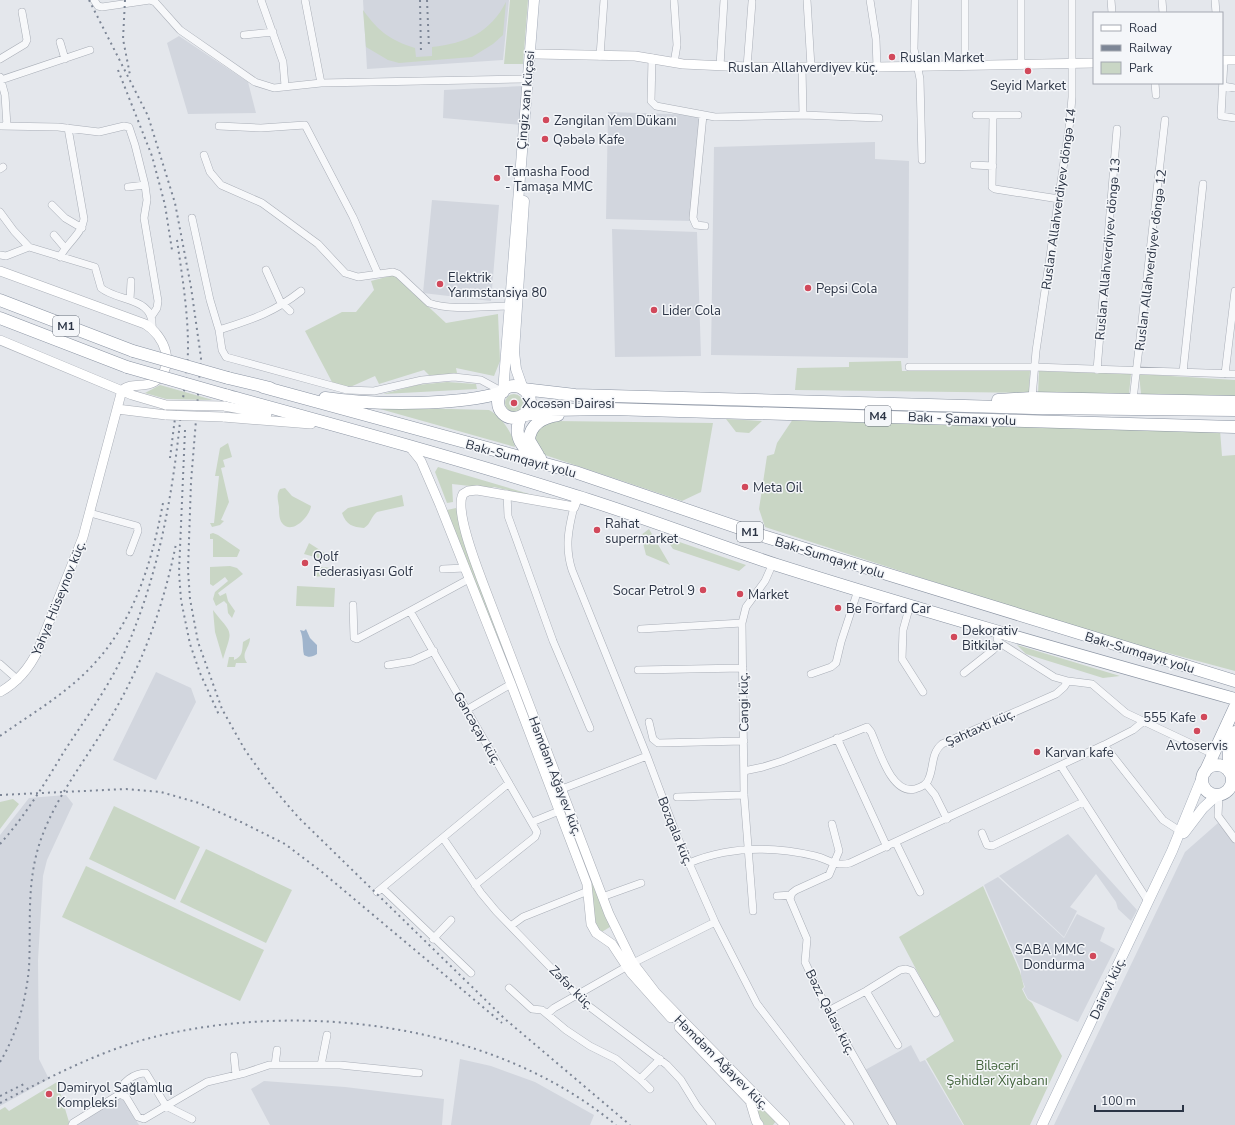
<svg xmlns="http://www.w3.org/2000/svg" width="1235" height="1125" font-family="'Nunito Sans',sans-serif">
<rect width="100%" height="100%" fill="#e4e7ec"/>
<path fill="#d2d6de" d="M363 0H509L503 60 367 69Z
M179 36 248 82 256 113 188 114 167 43Z
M523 86 521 125 443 118 444 90Z
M608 112 700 115 691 221 606 219Z
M875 142V159L909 161 908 358 711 355 714 147Z
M432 200 499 205 491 301 423 293Z
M612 229 697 232 701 356 615 357Z
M156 672 191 688 196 702 156 780 113 760Z
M66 795 73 804 47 860 43 876 38 960 39 1059 49 1079 0 1106V835L29 798Z
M1218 823 1235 844V1125H1054L1185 852Z
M1068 834 1137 910 1131 921 1118 909 1116 902 1096 874 1070 907 1077 911 1064 937 999 876Z
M998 877 1064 938 1077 914 1105 928 1100 941 1115 949 1078 1022 1028 999 1023 989 1025 987 1021 977V971L984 885Z
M911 1045 920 1062 925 1060 963 1125H897L865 1070Z
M460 1059 491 1066 535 1082 594 1115 590 1125H451Z
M264 1081 345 1087 444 1099 442 1125H270L251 1089Z
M122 1097 139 1125H76V1124Z"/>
<path fill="#c9d6c5" d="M510 0H528L523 64H504Z
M506 2 503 35 493 44 472 57 399 63 388 60 366 47 363 10C379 32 390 40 415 48L416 57 432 56V47C466 43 490 33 506 2Z
M394 275 446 323 498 314 500 361 494 376 456 368 457 373 430 376 424 370 379 384 375 376 348 388 332 382 305 331 342 312H356L374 290 371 281Z
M901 361 902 371H1030L1029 393 795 390 797 368 849 367V362Z
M1039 371 1131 374 1129 394H1038Z
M1139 374 1235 380V396L1141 394Z
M447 382 476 384 477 389 383 394 417 385Z
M160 385 213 400 166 399 145 393Z
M505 403a9 9 0 1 1 18 0a9 9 0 1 1-18 0Z
M373 407 489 410C501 416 513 433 515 447Z
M726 419 762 421 749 433 736 432Z
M793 419 1220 430 1222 456 1235 455V671L1082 630 765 527 759 509 767 456 774 454 777 443Z
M555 421 713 423 701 492 682 501 542 454 537 449 534 435 538 427Z
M228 443 232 457 223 460 225 467 221 468 229 502 221 520 224 521 220 525 212 527 210 523H214L219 476H215L220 448Z
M438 467 553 501 494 487 488 488 452 484 453 502 447 503 435 472Z
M285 488 292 496 311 506C310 516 292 536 282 523 279 519 279 512 279 507 278 500 276 495 280 489Z
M402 495 404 506 377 512C371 516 371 524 364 528 353 527 346 525 342 513L348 508Z
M456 508 462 530 610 927 600 933 596 929 589 881 447 510Z
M649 529 670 565 646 555 641 535Z
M213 533 218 535 240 550 237 557H213V539H210V534Z
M665 537 746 565 739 571 673 549Z
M309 543 334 559 333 562 304 554Z
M230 566 237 568 243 574 218 593 220 596 226 593 228 601 235 611 232 618 228 613 227 604 224 601 216 606 213 599 215 592 228 581 225 577 213 586 210 584V567Z
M313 566 331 568 335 572 334 575 313 577Z
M297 586 335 588 334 607 296 606Z
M213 610C233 636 233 627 223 659L215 632Z
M250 638C250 648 240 653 247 663H236L235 667H227L229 657H234V660C243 656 242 651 243 642Z
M1017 645 1120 676 1103 678 1026 654Z
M13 799 19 804 0 829V802Z
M114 806 200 847 175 900 89 859Z
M206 849 292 890 266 943 180 902Z
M86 866 264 950 240 1001 62 917Z
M983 886 1020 972 1024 987 1022 989 1027 999 1032 1003 1062 1056 1030 1125H964L926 1059 954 1041 899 937Z
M648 992 776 1121 773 1125H764L760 1123 757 1108 754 1102Z
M57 1082 69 1122 68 1125H0V1110L5 1107 9 1111Z"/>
<path fill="#9fb4cc" d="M306 629 310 638 317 645V654C312 657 309 658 304 655 302 646 304 639 300 630L304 631Z"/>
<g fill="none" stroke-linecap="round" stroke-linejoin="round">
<defs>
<path id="street" d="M94 0 98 6 102 7 150 0 155 2 180 30 255 82 274 88 321 83
M261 0 283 62 285 86
M305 0 321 83 527 79
M674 0 677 45 674 63
M807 0 811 67
M870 0 876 39 877 67
M915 0 914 49 920 79 922 160
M965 0V66
M1021 0V65
M1111 0 1112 13
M1162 0 1163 13
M1215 0 1216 13
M244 35 273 32
M60 42 65 59
M600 56 604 0
M652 58 651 101 656 106 715 117 803 115 879 118
M0 59 25 44 27 40 22 12
M1224 60 1221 116 1235 118
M720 66 724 0
M747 67 752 2
M802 67 803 115
M0 77 5 95 7 126
M1 80 90 50
M1155 83 1156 95
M1223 86 1235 88
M703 115 693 218 696 225 705 226
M976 115H1018
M993 116 992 187 995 189 1059 199
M0 126 58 127 99 132 124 126 129 127 135 145 145 185 147 200 144 218 158 301 157 308 151 317
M219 126 261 128 305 125 353 217 378 274
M204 155 210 172 221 185 262 203 318 244 345 273 358 277 393 272 398 274 429 303C452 311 485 306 509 306
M974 165 993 166
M0 169 3 167
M128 187 145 185
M52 205 65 218 82 228
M0 212 14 231 29 247
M192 218 210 300 219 330
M54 235 65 248
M0 255 6 256 29 247 95 267 101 288C118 302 155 297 152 328
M60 257C66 244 82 234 84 219L68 128
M266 270 280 301 290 311
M301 291C273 313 253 319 219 330L222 350 226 357 347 390 374 391 422 380 454 377 481 380 503 392
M130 300 131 281
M909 367H1034L1235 374
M1097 370 1117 129
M1183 372 1203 184
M1225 374 1235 291
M1032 398 1036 351 1070 121 1072 97V0
M1133 400 1165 120
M507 494 508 516 553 641 590 728
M574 507C568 530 565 548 572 570L647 756 677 836 715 922 757 1004 850 1125
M90 513 137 526 138 531 130 552
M443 569 465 568
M469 579 410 611 537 832 535 837 475 885
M353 605 354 638 357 639 410 611
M910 605 903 630 902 659 923 692
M641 629 742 623
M998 632 997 639 1000 643 1054 677 1068 681
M0 664 18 680
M388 665 412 661 434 651
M638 670 743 668
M964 673 993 650 1000 643
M811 674 831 667 836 663 841 642 858 590
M468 709 511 684
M649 722 653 739 658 743 744 741
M837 738 887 847
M1104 745 1133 730 1144 721
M1061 766 1148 901
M744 771 763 767 782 761 867 727 871 732C879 749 891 795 915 789 921 787 927 785 929 778 934 766 931 753 942 744L1056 694 1064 687 1068 681 1092 684 1126 713 1213 754
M926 784 935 795 947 819
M562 789 647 756
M1219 795 1218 816 1235 839
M677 797 744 795
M532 822 559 811
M832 824 839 851 829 875 796 890 792 893 790 899 807 939 805 962 828 1011 893 1125
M982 833 987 845 992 846 1083 802
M443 838 481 893 496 911 586 1004 667 1065 681 1080 697 1106 712 1125
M896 843 920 892
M689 863C730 846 772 846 815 856 828 859 835 867 850 863L1104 745 1163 820 1180 831
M382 888 471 973
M377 892 509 783
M777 896 791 895
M602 897 641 883
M753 911 744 795 742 623 746 607 765 581 773 563
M512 925 523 917 588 891
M433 939 451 920
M633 963 715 922
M509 988 532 1009 542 1010 566 1030 590 1046 616 1059 640 1079 660 1059
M866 991 898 1045
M828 1011 866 991 900 970 906 969 912 971 936 1013
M547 1014 554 1008 626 967
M234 1056 236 1075
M275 1065 277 1050
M321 1065 327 1035
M640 1079 650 1089
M120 1094C120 1082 135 1073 146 1073L166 1106 192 1119
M72 1125 73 1123 120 1094 126 1097 138 1117 144 1119 207 1082 245 1073 269 1065H340L419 1073"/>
<path id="secondary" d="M536 54 635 56 683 64 747 67H877L1094 63
M1222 60H1235
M0 271 145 324C164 335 178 367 154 382 144 388 131 382 122 390L83 537 38 650C29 669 18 682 0 692
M0 340 132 395 166 405
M224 406 267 414
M117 409 166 415
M223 417 311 424
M409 446 421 461 440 505 511 684 587 884 591 924 596 933 612 944 631 973 671 1018
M578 496 574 507 477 490 468 491 463 494C454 511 477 567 484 586L609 914 633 963 656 993 785 1125
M679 1027 750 1101 756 1121 759 1125"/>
<path id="primary" d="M523 389 516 369 514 352 524 201
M503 392 534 0
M1184 833 1203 808 1217 795
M1042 1125 1172 851 1203 775"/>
<path id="highway" d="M0 300 133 351
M0 318 127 367
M228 378 270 388
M498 402a16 16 0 1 1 32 0a16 16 0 1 1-32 0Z
M263 387 575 472 763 536 1235 681
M523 389 575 395 1033 408 1235 410
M225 395C342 427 460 459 576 496 644 517 710 543 777 565 929 613 1082 656 1235 699
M325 398C372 405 459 406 503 392
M998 400 1032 398 1235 402
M538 455 529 440C530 424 544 417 558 415
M540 458C522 451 512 436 521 416L550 410 611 409 1235 427
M1202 780a15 15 0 1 1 30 0a15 15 0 1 1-30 0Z
M1229 771V750L1235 732
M1205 772 1235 707"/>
</defs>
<use href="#street" stroke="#a9aeb7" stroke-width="8"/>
<use href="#secondary" stroke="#a9aeb7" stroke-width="10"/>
<use href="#primary" stroke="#a3abb8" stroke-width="11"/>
<use href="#highway" stroke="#8b94a3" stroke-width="13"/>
<use href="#street" stroke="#f7f8fa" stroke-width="7"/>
<use href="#secondary" stroke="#fff" stroke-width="9"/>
<use href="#primary" stroke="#fff" stroke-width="10"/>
<use href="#highway" stroke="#fff" stroke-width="12"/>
<path stroke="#7d8696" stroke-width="2" stroke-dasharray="2 4" stroke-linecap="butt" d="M89 0 148 116 175 203 191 287 201 358 191 482 188 570 190 599 198 642 222 709 245 750 268 782 298 817 505 1019 630 1125
M125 0 123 39 130 75
M420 0 421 53
M427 0 429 48
M118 70 152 156 165 205 172 250
M185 430 179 572 181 600 190 644 200 673 219 715
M170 458 176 410
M0 736C31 714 66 694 92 666 134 622 152 562 163 503
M0 795 126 789 161 792 199 803 241 822 285 844 322 872 502 1023
M0 844C26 815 45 783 65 750 86 718 110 685 126 649 159 574 173 493 181 412 184 391 188 368 188 347 188 311 182 275 177 240
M0 1062C17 1034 26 1000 29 968 31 930 27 893 36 856 48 806 84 763 110 719 143 663 163 608 176 544
M0 1096 24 1084
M0 1103C50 1077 99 1051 154 1037 304 1000 495 1024 616 1125"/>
<defs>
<path id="secondary-bridge" d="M166 405 224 406
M166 415 223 417"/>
<path id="highway-bridge" d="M133 351 228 378
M127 367 225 395"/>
</defs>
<use href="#secondary-bridge" stroke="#a9aeb7" stroke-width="10" stroke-linecap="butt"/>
<use href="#highway-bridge" stroke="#8b94a3" stroke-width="13" stroke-linecap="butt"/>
<use href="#secondary-bridge" stroke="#fff" stroke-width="9"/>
<use href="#highway-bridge" stroke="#fff" stroke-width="12"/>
</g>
<g fill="#d1495b" stroke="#f4f6f9" stroke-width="1.5">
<circle cx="892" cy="57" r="4"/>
<circle cx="1028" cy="71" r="4"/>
<circle cx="546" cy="120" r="4"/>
<circle cx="545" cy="139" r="4"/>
<circle cx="497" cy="178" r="4"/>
<circle cx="440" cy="284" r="4"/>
<circle cx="808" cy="288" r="4"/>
<circle cx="654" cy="310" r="4"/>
<circle cx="514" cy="403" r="4"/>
<circle cx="745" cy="487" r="4"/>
<circle cx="597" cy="530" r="4"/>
<circle cx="305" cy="563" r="4"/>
<circle cx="703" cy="590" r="4"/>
<circle cx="740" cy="594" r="4"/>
<circle cx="838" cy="608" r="4"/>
<circle cx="954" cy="637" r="4"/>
<circle cx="1204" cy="717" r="4"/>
<circle cx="1197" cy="731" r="4"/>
<circle cx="1037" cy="752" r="4"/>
<circle cx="1093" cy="956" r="4"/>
<circle cx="49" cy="1094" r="4"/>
</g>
<g text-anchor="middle" stroke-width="3" stroke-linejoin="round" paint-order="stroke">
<g fill="#f4f6f9" stroke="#676e7b" stroke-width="1">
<rect x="53" y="316" width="26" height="20" rx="3"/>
<rect x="865" y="406" width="26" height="20" rx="3"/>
<rect x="737" y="522" width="26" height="20" rx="3"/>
</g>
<g font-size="12" font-weight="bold" fill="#2b3445">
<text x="66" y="330">M1</text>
<text x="878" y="420">M4</text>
<text x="750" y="536">M1</text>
</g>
<g font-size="13" fill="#2b3445" stroke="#f4f6f9" text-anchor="start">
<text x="900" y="62">Ruslan Market</text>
<text x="1028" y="90" text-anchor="middle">Seyid Market</text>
<text x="554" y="125">Zəngilan Yem Dükanı</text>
<text x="553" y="144">Qəbələ Kafe</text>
<text x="505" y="176">Tamasha Food<tspan x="505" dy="15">- Tamaşa MMC</tspan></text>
<text x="448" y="282">Elektrik<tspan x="448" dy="15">Yarımstansiya 80</tspan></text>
<text x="816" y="293">Pepsi Cola</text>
<text x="662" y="315">Lider Cola</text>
<text x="522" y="408">Xocəsən Dairəsi</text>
<text x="753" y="492">Meta Oil</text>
<text x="605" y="528">Rahat<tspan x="605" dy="15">supermarket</tspan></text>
<text x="313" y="561">Qolf<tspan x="313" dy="15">Federasiyası Golf</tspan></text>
<text x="695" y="595" text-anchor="end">Socar Petrol 9</text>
<text x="748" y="599">Market</text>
<text x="846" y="613">Be Forfard Car</text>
<text x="962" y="635">Dekorativ<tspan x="962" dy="15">Bitkilər</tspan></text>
<text x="1196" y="722" text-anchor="end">555 Kafe</text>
<text x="1197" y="750" text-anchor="middle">Avtoservis</text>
<text x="1045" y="757">Karvan kafe</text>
<text x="1085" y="954" text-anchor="end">SABA MMC<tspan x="1085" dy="15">Dondurma</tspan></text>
<text x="57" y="1092">Dəmiryol Sağlamlıq<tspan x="57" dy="15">Kompleksi</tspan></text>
</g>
<g font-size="13" fill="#2b3445" stroke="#f4f6f9">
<text x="803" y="72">Ruslan Allahverdiyev küç.</text>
<text transform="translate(525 100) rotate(-85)" y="5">Çingiz xan küçəsi</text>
<text transform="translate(1058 199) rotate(-82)" y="5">Ruslan Allahverdiyev döngə 14</text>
<text transform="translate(1107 249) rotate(-85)" y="5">Ruslan Allahverdiyev döngə 13</text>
<text transform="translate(1150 260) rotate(-83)" y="5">Ruslan Allahverdiyev döngə 12</text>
<text transform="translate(962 418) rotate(2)" y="5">Bakı - Şamaxı yolu</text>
<text transform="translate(521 458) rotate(15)" y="5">Bakı-Sumqayıt yolu</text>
<text transform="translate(830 557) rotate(17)" y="5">Bakı-Sumqayıt yolu</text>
<text transform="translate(58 598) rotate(-68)" y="5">Yəhya Hüseynov küç.</text>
<text transform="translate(1140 652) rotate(17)" y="5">Bakı-Sumqayıt yolu</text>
<text transform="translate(743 702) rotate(-91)" y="5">Cəngi küç.</text>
<text transform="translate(980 727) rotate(-24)" y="5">Şahtaxtı küç.</text>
<text transform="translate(478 728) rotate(60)" y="5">Gəncəçay küç.</text>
<text transform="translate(556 776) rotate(69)" y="5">Həmdəm Ağayev küç.</text>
<text transform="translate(676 831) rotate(68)" y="5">Bozqala küç.</text>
<text transform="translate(572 987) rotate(45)" y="5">Zəfər küç.</text>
<text transform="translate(1107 988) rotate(-65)" y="5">Dairəvi küç.</text>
<text transform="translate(831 1012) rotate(63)" y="5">Bəzz Qalası küç.</text>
<text transform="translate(722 1062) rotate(45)" y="5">Həmdəm Ağayev küç.</text>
</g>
<g font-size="13" fill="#3f6138" stroke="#f4f6f9">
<text x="997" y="1070">Biləcəri<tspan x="997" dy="15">Şəhidlər Xiyabanı</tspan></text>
</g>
</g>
<rect x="1093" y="12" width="130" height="72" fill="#f4f6f9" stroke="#a4a8b1"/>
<rect x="1101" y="25" width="20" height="6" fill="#ffffff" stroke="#a4a8b1"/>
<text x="1129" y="32" font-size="12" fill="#2b3445">Road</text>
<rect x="1101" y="45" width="20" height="6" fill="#7d8696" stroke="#a4a8b1"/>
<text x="1129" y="52" font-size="12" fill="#2b3445">Railway</text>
<rect x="1101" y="62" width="20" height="12" fill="#c9d6c5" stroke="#a4a8b1"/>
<text x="1129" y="72" font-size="12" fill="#2b3445">Park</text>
<path d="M1095 1105v6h88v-6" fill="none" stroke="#2b3445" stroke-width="2"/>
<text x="1101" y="1105" font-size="12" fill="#2b3445" stroke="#f4f6f9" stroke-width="3" paint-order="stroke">100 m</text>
</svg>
